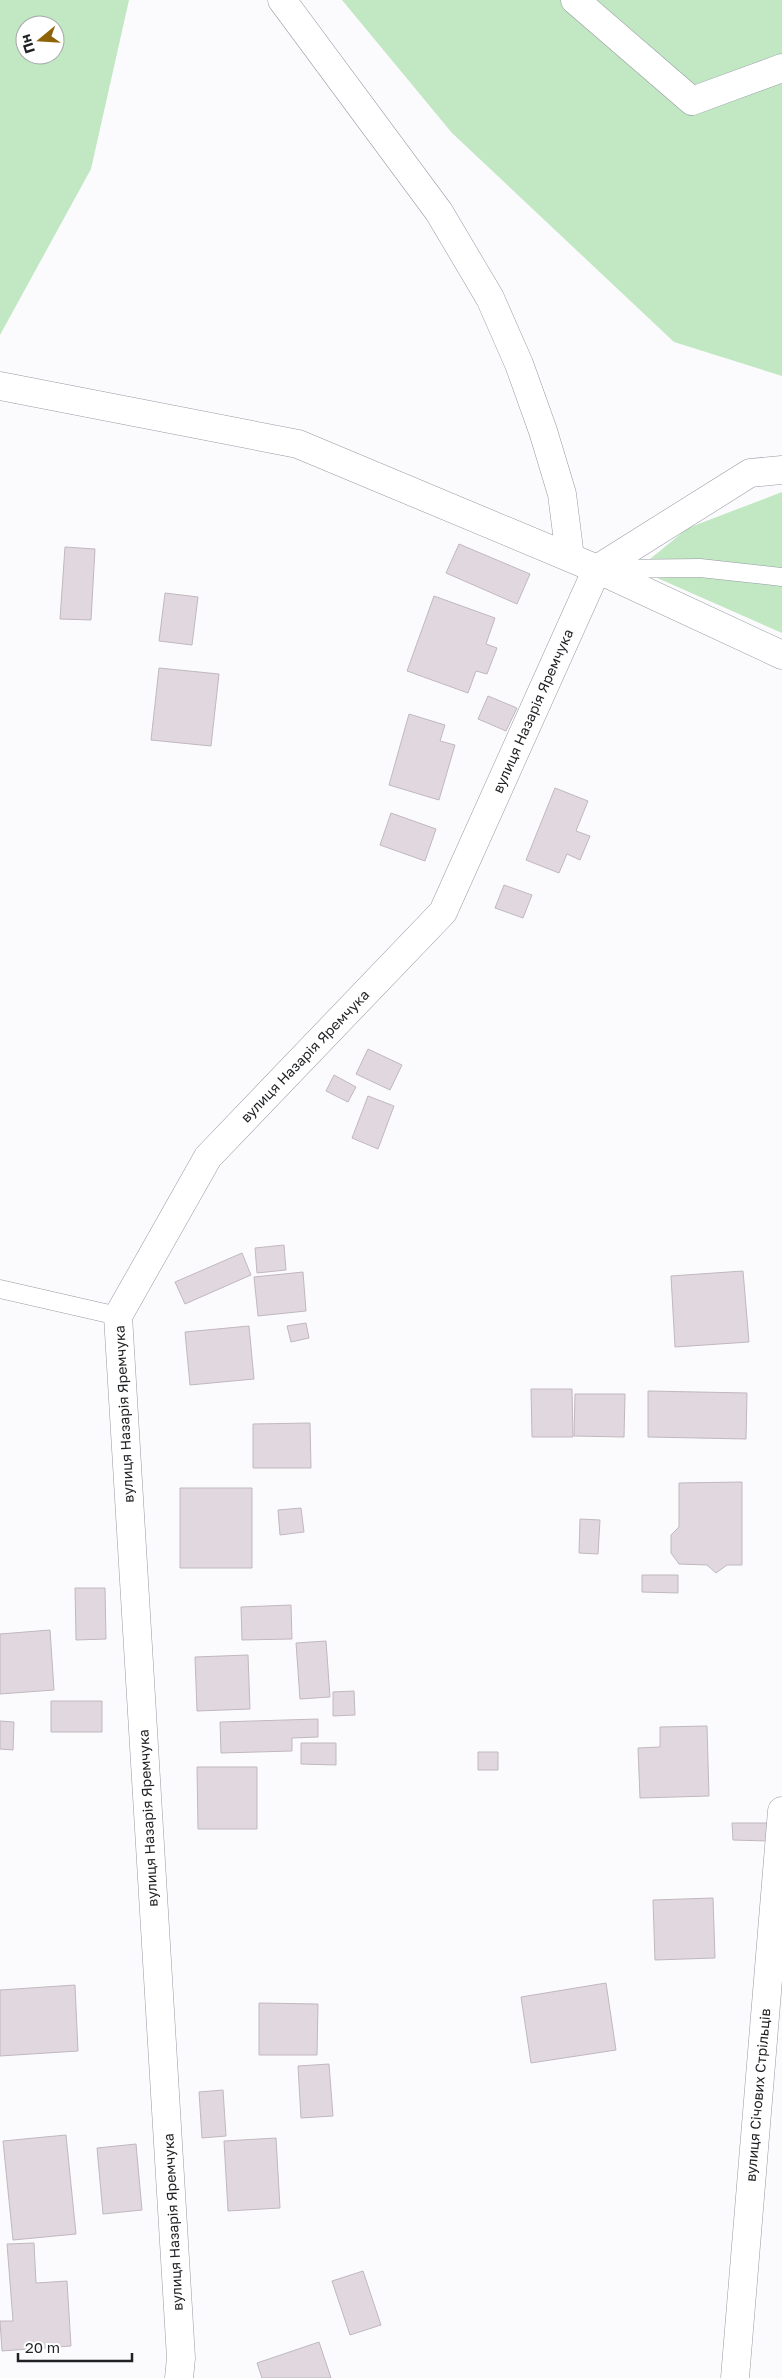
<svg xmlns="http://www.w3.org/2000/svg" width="782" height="2378" font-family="'Golos Text',sans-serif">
<rect width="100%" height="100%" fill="#fbfbfd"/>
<path fill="#c1e7c3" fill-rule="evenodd" d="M0 0H129L91 169 0 335ZM25 25H55V55H25Z
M342 0H782V376L674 342 452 133Z
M782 492V633L655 577 650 559 688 528Z"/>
<path fill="#e1d8df" stroke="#c1b8be" d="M459 544 530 574 517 604 446 573Z
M65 547 95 549 91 620 60 619Z
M165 593 198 597 192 645 159 641Z
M434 596 495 618 486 644 497 648 487 674 476 671 468 693 407 671Z
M159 668 219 674 211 746 151 740Z
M488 696 517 708 506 731 478 719Z
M409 714 445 725 440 741 455 745 439 800 389 785Z
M555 788 588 801 576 831 590 836 580 860 567 854 559 873 526 860Z
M391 813 436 829 425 861 380 845Z
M504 885 532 895 523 918 495 908Z
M368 1049 402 1065 390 1090 356 1074Z
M334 1075 356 1087 348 1102 326 1091Z
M368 1096 394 1106 378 1149 352 1138Z
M284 1245 286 1270 257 1273 255 1248Z
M242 1253 251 1275 185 1304 175 1282Z
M743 1271 749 1342 675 1347 671 1276Z
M303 1272 306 1311 258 1316 254 1277Z
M306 1323 309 1338 291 1342 287 1326Z
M249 1326 254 1379 190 1385 185 1332Z
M531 1389H572L573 1437H532Z
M648 1391 747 1393 746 1439 648 1437Z
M575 1394H625L624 1437 574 1436Z
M310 1423 311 1468H253V1424Z
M742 1482V1565H727L716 1573 707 1565 679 1564 671 1553V1535L679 1527V1483Z
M180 1488H252V1568H180Z
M301 1508 304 1532 280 1535 278 1510Z
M580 1519 600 1520 598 1554 579 1553Z
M642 1575H678V1593L642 1592Z
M75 1588H105L106 1639 76 1640Z
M291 1605 292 1639 242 1640 241 1607Z
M50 1630 54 1690 0 1694V1634Z
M326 1641 330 1697 300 1699 296 1643Z
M248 1655 250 1709 197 1711 195 1657Z
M354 1691 355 1715 333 1716V1692Z
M51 1701H102V1732H51Z
M318 1719V1737L292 1738V1751L221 1753 220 1722Z
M0 1721 14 1722 13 1750 0 1749Z
M707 1726 709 1796 640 1798 638 1748 660 1747V1727Z
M301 1743H336V1765L301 1764Z
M478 1752H498V1770H478Z
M197 1767H257V1829H198Z
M732 1823H768L767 1841 733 1840Z
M713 1898 715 1958 655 1960 653 1900Z
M606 1983 616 2050 531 2063 521 1997Z
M75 1985 78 2051 0 2056V1990Z
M259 2003 318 2004 317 2055H259Z
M329 2064 333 2116 301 2118 298 2066Z
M223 2090 226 2136 202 2138 199 2092Z
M66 2135 76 2234 13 2240 3 2141Z
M276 2138 280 2208 228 2211 224 2141Z
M136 2144 142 2210 103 2214 97 2148Z
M34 2243 36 2283 67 2281 71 2346 2 2351 0 2321H13L7 2244Z
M363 2271 381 2325 350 2335 332 2281Z
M319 2342 331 2378H262L257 2363Z"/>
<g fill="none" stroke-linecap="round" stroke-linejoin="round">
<defs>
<path id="lane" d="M605 569 700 568 782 577
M0 1289 118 1316"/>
<path id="street" d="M282 0 439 212 490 298 519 364 543 431 562 494 570 557
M575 0 692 101 782 68
M0 386 298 444 597 569 750 473 782 470
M179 2378 181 2358 118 1316 208 1157 443 912 597 569 782 655
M735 2378 782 1811"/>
</defs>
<use href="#lane" stroke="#969aa2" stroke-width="19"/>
<use href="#street" stroke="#969aa2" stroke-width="29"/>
<use href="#lane" stroke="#fff" stroke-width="18"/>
<use href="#street" stroke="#fff" stroke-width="28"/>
</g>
<g text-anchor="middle" stroke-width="4" stroke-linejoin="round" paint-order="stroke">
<g font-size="14" fill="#1f2124" stroke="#fff">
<text transform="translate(533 711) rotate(-66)" y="5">вулиця Назарія Яремчука</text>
<text transform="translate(305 1056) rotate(-46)" y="5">вулиця Назарія Яремчука</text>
<text transform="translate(124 1414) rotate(-93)" y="5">вулиця Назарія Яремчука</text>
<text transform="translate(148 1818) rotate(-93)" y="5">вулиця Назарія Яремчука</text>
<text transform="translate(758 2095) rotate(-85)" y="5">вулиця Січових Стрільців</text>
<text transform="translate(173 2222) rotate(-93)" y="5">вулиця Назарія Яремчука</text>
</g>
</g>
<g transform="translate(40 40) rotate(252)"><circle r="24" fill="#ffffff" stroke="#a5a6a7"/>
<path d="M0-4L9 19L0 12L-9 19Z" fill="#8e6308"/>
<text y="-8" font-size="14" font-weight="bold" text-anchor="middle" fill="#1f2124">Пн</text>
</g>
<path d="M18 2353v8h114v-8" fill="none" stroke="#1f2124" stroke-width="2.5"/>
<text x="25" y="2353" font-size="15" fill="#1f2124" stroke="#ffffff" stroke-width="4" paint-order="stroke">20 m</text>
</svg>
